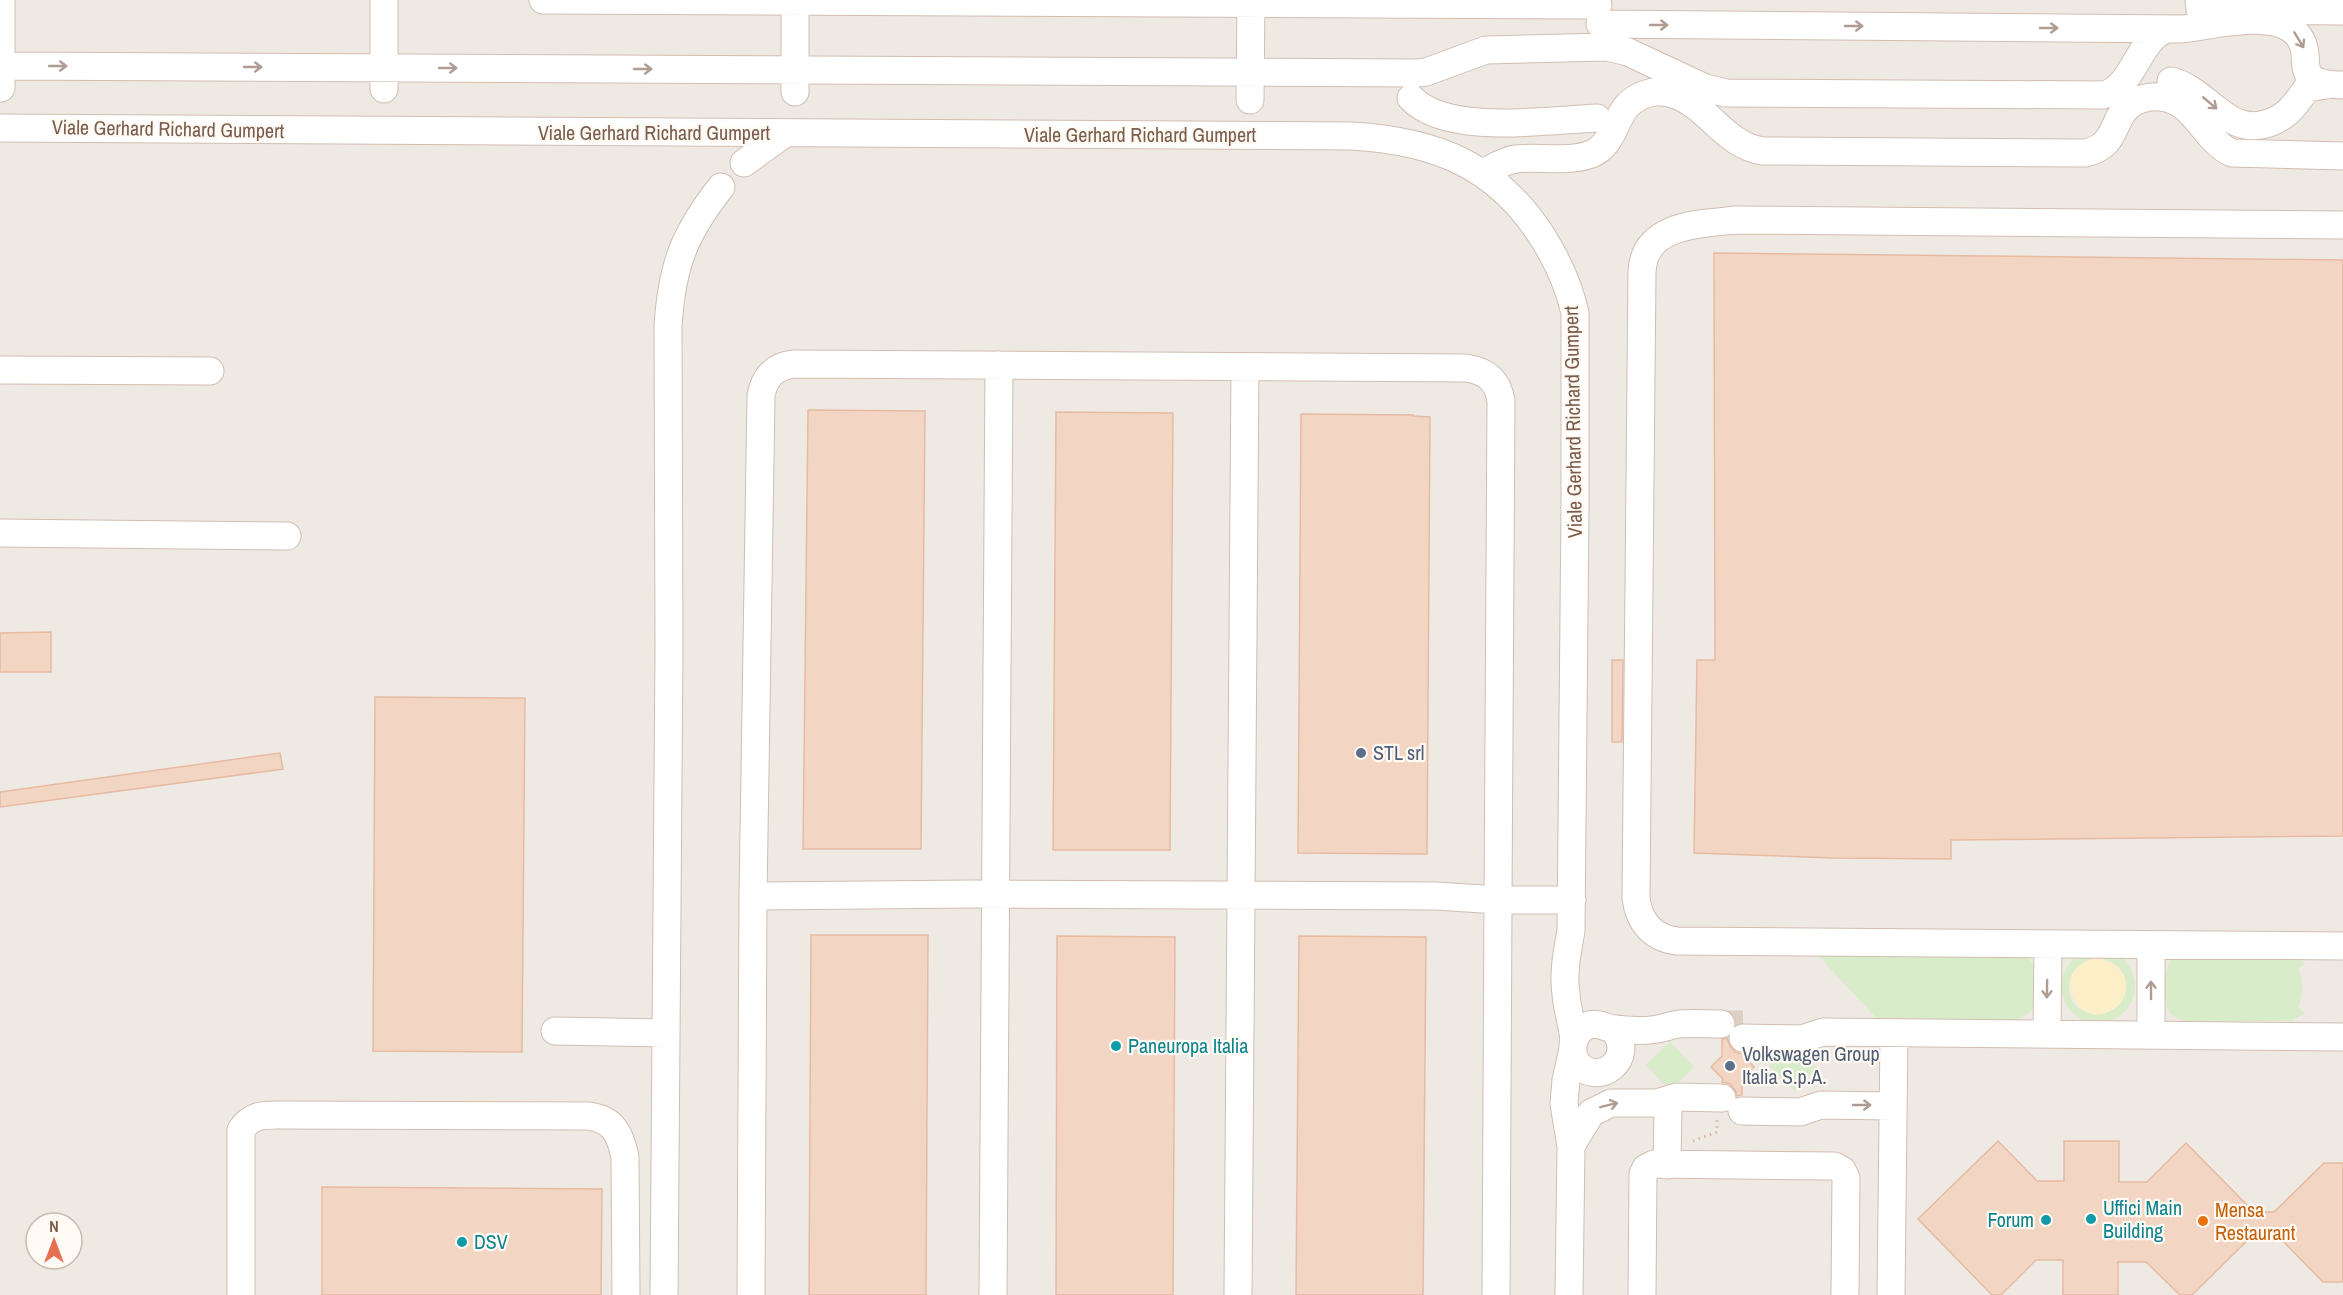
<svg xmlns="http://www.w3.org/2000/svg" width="2343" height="1295" font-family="'Archivo Narrow',sans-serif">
<rect width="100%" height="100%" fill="#fdf6ec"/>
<path fill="#efe9e4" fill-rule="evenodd" d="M0 0H2343V1295H0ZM36 1223H72V1259H36Z"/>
<path fill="#d8ecc9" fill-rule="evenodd" d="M1814 951 2026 956C2038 965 2040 993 2034 1007 2030 1014 2021 1018 2014 1020L1876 1018Z
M2080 953 2122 957C2132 968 2137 980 2134 995 2132 1004 2126 1012 2118 1017 2076 1043 2037 984 2080 953ZM2097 958C2121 961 2132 978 2120 1000 2115 1010 2109 1012 2098 1012 2094 1012 2088 1012 2084 1011 2058 1001 2068 963 2097 958Z
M2173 958 2300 959 2305 964 2298 969C2304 979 2303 997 2298 1007L2305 1013 2292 1021H2185C2178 1019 2172 1016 2168 1010 2160 997 2163 969 2173 958Z
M1670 1042 1694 1067 1670 1090 1646 1065Z
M1793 1044 1817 1068 1794 1091 1769 1066Z"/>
<path fill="#fcefc7" d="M2097 958C2116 961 2132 976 2124 997 2122 1003 2117 1007 2112 1010 2075 1032 2047 966 2097 958Z"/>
<path fill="#f3d5c3" stroke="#e6bba3" stroke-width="1.5" d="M1714 253 2343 260V836L1951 840V859L1833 858 1694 853 1697 660H1715Z
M808 410 925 411 921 849H803Z
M1056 412 1173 413 1170 850H1053Z
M1301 414 1413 415V416L1430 417 1427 854 1298 853Z
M51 632V672H0V633Z
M1612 660H1623L1622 742H1612Z
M375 697 525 698 522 1052 373 1051Z
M280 753 283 769 0 807V792Z
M811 935H928L926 1295H809Z
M1057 936 1175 937 1173 1295H1056Z
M1299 936 1426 937 1423 1295H1296Z
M1727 1038 1730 1046 1735 1052 1742 1054 1754 1067 1742 1079V1095L1737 1096 1735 1090 1730 1084 1722 1082 1723 1079 1711 1067 1722 1056V1039Z
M1998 1141 2037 1181H2064V1141H2119V1182H2147L2186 1143 2254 1212H2274L2324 1163H2343V1282H2323L2274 1232 2255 1233 2192 1295H2180L2146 1262H2118V1295H2063V1260H2036L2001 1295H1992L1918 1219Z
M322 1187 602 1189 601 1295H322Z"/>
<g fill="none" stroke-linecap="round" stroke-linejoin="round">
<path stroke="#dcd0c4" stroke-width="27" stroke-dasharray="27 14" stroke-linecap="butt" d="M1721 1024H1743"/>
<defs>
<path id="minor" d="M384 0V89
M543 0 1598 5
M2199 0 2200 10 2343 11
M1600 24 2182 29C2211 26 2265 11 2291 29 2323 52 2281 84 2343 85
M0 66 1418 73 1426 72 1486 50 1607 47 1628 52 1705 88 1726 93 2103 95C2134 89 2139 35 2168 29
M2171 81C2205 89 2225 132 2261 125 2284 121 2295 106 2307 88L2327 85
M1 88V0
M795 92V0
M1411 98C1447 136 1548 120 1597 118
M1250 100 1251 0
M0 128 1352 136C1437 141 1499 166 1545 241 1559 264 1569 286 1575 313V508L1571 931C1567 953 1563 972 1566 994 1567 1010 1573 1025 1574 1042
M744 163 784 134
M1483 173C1493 168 1505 160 1516 159 1539 156 1577 164 1597 151 1620 135 1614 104 1646 94 1654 91 1664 91 1673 94 1708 105 1725 146 1763 151L2085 153C2120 146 2110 116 2134 102 2142 98 2152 96 2161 97 2196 101 2203 140 2232 153L2343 156
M2343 225 1736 220C1699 224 1644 224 1642 272L1636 898C1639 923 1653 938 1677 941L2343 946
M794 364 1466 368C1486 371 1498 380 1501 401L1498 900 1436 896 971 894 753 896 761 396C764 377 775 366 794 364Z
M0 370 210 371
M0 533 287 536
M1613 1029C1638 1058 1598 1089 1577 1063 1568 1050 1574 1030 1589 1025 1600 1022 1606 1029 1616 1029 1628 1030 1645 1032 1657 1029 1664 1028 1672 1025 1679 1024 1693 1023 1707 1024 1721 1024
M555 1031 666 1033
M2047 1034 2048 944
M2151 1035V945
M1743 1038 1802 1039 1823 1032 2343 1037
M1742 1111 1800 1112 1821 1105 1893 1106
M1571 1146 1591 1113 1611 1103H1657L1677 1097 1722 1098
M1667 1165 1668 1107
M241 1295V1130C250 1116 261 1115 277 1115L588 1116C613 1119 620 1133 625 1157L626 1295
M664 1295 669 649 668 326C672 265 684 234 721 187
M751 1295 753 896
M993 1295 999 365
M1238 1295 1245 367
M1496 1295 1498 900H1572
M1569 1295 1571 1146 1564 1104 1566 1080 1573 1049
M1642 1295 1643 1174 1646 1168 1654 1164 1834 1166 1842 1170 1846 1178 1845 1295
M1891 1295 1894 1033"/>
</defs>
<use href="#minor" stroke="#d1beb0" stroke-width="29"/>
<path stroke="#d9b8a5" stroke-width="3" stroke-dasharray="1.5 4.5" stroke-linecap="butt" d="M1693 1141 1717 1132V1120"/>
<use href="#minor" stroke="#fff" stroke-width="27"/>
</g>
<defs><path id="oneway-shaft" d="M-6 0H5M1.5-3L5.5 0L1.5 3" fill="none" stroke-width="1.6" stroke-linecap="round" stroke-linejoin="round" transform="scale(1.5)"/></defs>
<g stroke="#af9d94">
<use href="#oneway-shaft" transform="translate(1659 25)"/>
<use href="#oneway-shaft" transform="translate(1854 26)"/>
<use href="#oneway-shaft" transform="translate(2049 28)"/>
<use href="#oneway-shaft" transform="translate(2299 40) rotate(59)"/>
<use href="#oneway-shaft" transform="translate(58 66)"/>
<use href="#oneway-shaft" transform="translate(253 67)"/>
<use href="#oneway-shaft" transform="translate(448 68)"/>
<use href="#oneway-shaft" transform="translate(643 69)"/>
<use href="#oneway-shaft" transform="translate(2210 103) rotate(40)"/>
<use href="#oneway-shaft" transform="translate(2047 989) rotate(91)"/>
<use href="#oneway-shaft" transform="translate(2151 990) rotate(-90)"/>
<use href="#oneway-shaft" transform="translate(1609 1105) rotate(-14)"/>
<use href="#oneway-shaft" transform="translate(1862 1105)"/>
</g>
<g fill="#5c6f8a" stroke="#fffaf3" stroke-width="2">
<circle cx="1361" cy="753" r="6"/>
<circle cx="1730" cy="1066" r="6"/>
</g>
<g fill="#0f9aa8" stroke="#fffaf3" stroke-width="2">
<circle cx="1116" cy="1046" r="6"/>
<circle cx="2091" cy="1219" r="6"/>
<circle cx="2046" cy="1220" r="6"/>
<circle cx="462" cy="1242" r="6"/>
</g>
<circle fill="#e8710a" stroke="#fffaf3" stroke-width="2" cx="2203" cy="1221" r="6"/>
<g text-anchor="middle" stroke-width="4.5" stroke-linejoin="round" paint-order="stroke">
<g font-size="20" fill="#7a5c4d" stroke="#fffaf3">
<text transform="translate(168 129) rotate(1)" y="7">Viale Gerhard Richard Gumpert</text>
<text x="654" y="140">Viale Gerhard Richard Gumpert</text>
<text x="1140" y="142">Viale Gerhard Richard Gumpert</text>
<text transform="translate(1573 422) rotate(-91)" y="7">Viale Gerhard Richard Gumpert</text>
</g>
<g font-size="20" fill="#4e5e75" stroke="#fffaf3" text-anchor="start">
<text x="1373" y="760">STL srl</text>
<text x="1742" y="1061">Volkswagen Group<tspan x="1742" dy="23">Italia S.p.A.</tspan></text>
</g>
<g font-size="20" fill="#0d838f" stroke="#fffaf3" text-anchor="start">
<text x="1128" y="1053">Paneuropa Italia</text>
<text x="2103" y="1215">Uffici Main<tspan x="2103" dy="23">Building</tspan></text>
<text x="2034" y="1227" text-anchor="end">Forum</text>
<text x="474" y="1249">DSV</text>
</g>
<g font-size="20" fill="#c56008" stroke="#fffaf3" text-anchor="start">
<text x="2215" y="1217">Mensa<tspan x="2215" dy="23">Restaurant</tspan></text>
</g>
</g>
<g transform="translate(54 1241)"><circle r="28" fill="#fffaf3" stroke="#cabbb1" stroke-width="1.5"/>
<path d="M0-4.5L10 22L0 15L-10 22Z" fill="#e76f51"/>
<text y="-9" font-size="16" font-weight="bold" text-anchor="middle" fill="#7a5c4d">N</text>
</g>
</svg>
